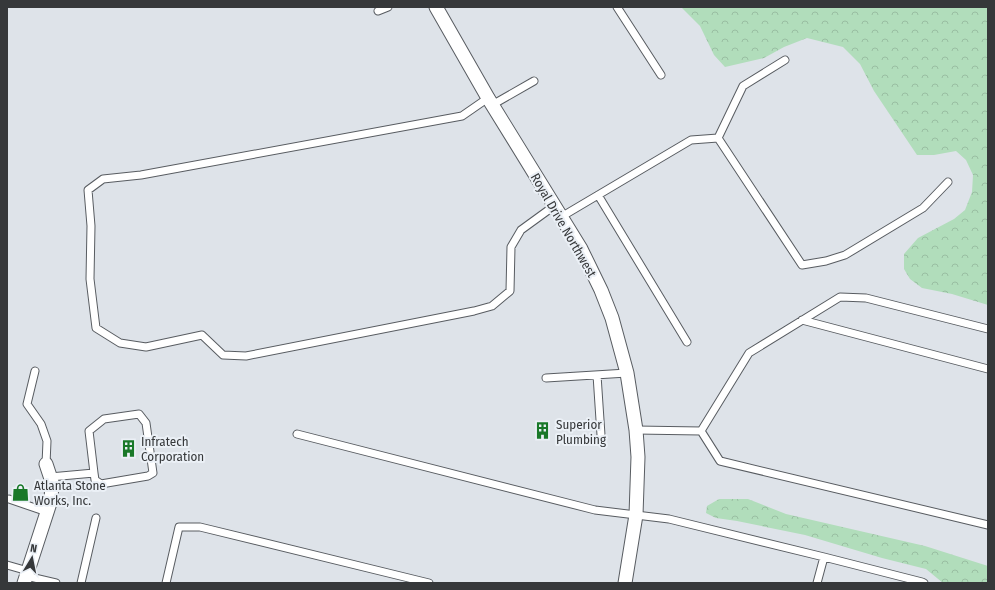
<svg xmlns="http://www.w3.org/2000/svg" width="995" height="590" font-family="'Fira Sans Condensed',sans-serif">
<defs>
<pattern id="forest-crowns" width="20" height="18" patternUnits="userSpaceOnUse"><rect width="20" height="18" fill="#b1ddbb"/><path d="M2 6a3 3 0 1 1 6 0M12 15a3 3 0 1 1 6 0" fill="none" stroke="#99bea2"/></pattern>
</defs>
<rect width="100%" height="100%" fill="#dee3e9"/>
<path fill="url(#forest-crowns)" d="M681 7H988V305L952 294 922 288 910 279 904 269V254L918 238 954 219 965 210 972 192 973 175 966 160 956 151 934 155H917L874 91 860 64 843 47 807 38 784 47 764 58 725 67 714 55 700 26Z
M719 499H748L786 514 925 546 988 566V583H943L926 569 882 558 805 535 737 521 716 518 706 513 707 506Z"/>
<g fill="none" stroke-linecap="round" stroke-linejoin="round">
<defs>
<path id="lane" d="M617 7 661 75
M378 11 388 7
M488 98 462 116 141 175 103 179 88 190 91 226 90 279 96 328 120 343 146 347 202 335 223 355 246 356 474 311 492 306 510 291 511 247 521 230 554 206
M492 105 534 81
M718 138 743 86 785 60
M598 195 687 342
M561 217 691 140 718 138 802 265 826 261 845 255 923 208 948 182
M802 320 988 369
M35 371 27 404 41 424 47 441 46 464
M597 375 601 435
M546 378 627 373
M636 430 701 431
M701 431 749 353 840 297 866 298 988 329
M701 431 720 461 988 525
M297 434 595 510 669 519 824 557 817 583
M50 477 94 473 95 480 101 484 148 476 153 473 146 423 139 414 104 419 89 431 94 473
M9 499 47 512
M824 557 922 582 924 583
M7 565 28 571
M26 576 56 583
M81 583 96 518
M166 583 179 527H200L429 583"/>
<path id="street" d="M436 7 488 98 581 249 601 290 612 318 627 373 636 430 638 457 636 515 625 583
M24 583 51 500 52 482 46 464"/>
</defs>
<use href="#lane" stroke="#585c61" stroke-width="9"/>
<use href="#street" stroke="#585c61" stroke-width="15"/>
<use href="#lane" stroke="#fff" stroke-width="7"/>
<use href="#street" stroke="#fff" stroke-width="13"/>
</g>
<defs>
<symbol id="building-bare" viewBox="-9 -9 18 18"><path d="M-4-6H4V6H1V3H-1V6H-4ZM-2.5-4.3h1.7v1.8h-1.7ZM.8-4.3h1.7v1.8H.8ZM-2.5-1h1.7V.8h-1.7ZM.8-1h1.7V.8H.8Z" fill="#197828" stroke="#ebf0f6" stroke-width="2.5" paint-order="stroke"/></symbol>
<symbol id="shop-bare" viewBox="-9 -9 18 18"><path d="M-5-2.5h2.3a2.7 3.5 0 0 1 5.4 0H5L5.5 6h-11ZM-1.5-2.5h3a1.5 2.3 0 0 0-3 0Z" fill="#197828" stroke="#ebf0f6" stroke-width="2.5" paint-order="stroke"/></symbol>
</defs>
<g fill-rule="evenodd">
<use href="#building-bare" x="530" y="418" width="25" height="25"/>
<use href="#building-bare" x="116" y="436" width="25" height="25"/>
<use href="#shop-bare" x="8" y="480" width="25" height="25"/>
</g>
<g text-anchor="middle" stroke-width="4" stroke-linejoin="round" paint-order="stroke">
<g font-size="13" fill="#36383a" stroke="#ebf0f6">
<text transform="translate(564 225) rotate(60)" y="5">Royal Drive Northwest</text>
</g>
<g font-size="13" fill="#36383a" stroke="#ebf0f6" text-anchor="start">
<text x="556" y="429">Superior<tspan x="556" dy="15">Plumbing</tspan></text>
<text x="141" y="446">Infratech<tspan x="141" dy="15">Corporation</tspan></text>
<text x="34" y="490">Atlanta Stone<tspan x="34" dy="15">Works, Inc.</tspan></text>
</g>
</g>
<rect width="995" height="590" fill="none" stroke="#36383a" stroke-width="16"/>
<g transform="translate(32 558) rotate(10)" stroke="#ebf0f6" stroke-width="3" paint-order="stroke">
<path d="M0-3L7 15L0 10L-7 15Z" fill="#36383a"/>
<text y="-6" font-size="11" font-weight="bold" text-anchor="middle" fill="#36383a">N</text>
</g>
</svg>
